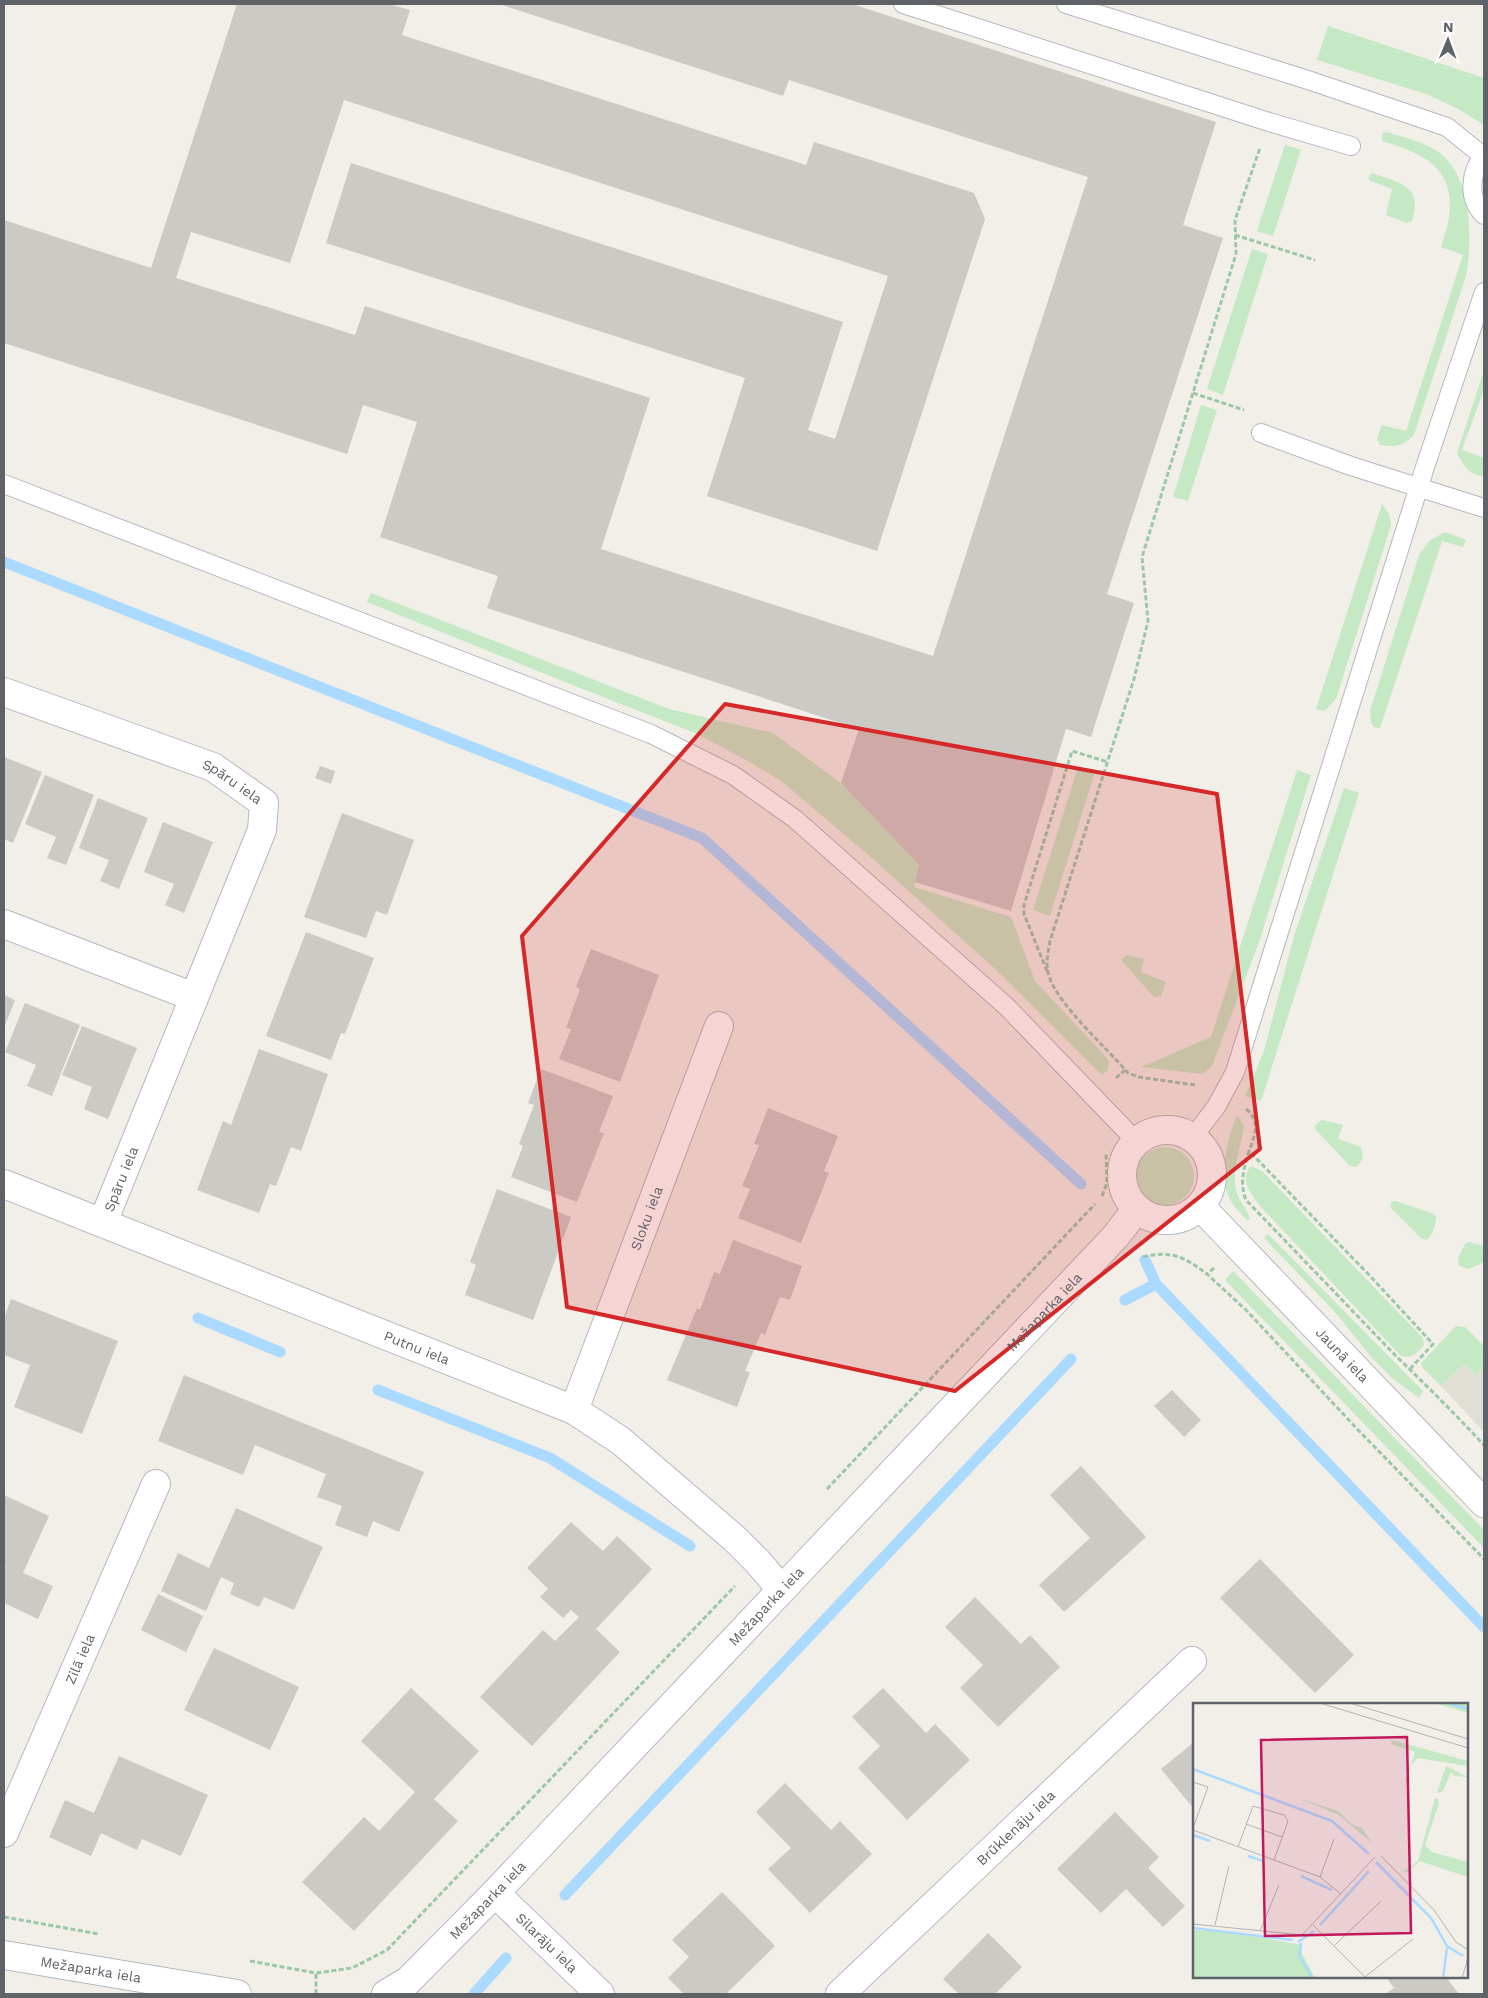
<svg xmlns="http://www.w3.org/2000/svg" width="1488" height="1998" font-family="'Work Sans',sans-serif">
<rect width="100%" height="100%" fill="#f1efe8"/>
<path fill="#e1ded6" d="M1465 1364 1476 1375 1484 1367V1432L1441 1386Z"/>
<path fill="#c5e8c5" d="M1328 26 1484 78V125L1458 109 1426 94 1317 60Z
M1387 132C1403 137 1423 142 1437 151 1472 174 1473 239 1466 276L1414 435C1401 447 1397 447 1380 445L1377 438 1382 425 1406 431 1463 255 1441 247C1444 237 1448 227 1449 217 1456 167 1422 153 1382 141V133Z
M1285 145 1301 150 1273 236 1257 231Z
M1372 173C1400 183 1423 185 1412 221L1407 223 1386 215 1392 189 1371 181 1368 178Z
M1252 249 1268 254 1223 395 1207 389Z
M1484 370V389L1462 450 1484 458V476C1470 476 1463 465 1457 453Z
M1201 405 1217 410 1188 501 1173 497Z
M1382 504 1389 514 1391 525 1336 699 1325 711 1316 709Z
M1445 532 1466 540 1463 547 1442 541 1380 728 1374 727 1371 722 1370 711 1419 555 1429 541Z
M371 593 669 709 773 733 841 783 919 865 914 887 1011 917 1035 981 1106 1057 1109 1062 1108 1070 1102 1075 994 968 873 859 780 780 744 759 695 733 575 686 367 602Z
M1078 767 1095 772 1050 916 1033 910Z
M1297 770 1311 775 1259 942 1212 1066 1203 1074 1141 1067 1211 1037Z
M1344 788 1359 793 1261 1101 1245 1096 1264 1051 1294 936Z
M1126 955 1144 959 1141 972 1166 982 1161 996 1154 997 1121 960Z
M1237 1115 1244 1126C1241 1147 1232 1168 1236 1190 1238 1200 1247 1208 1250 1219L1247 1220C1240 1213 1232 1205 1228 1195 1219 1173 1228 1136 1237 1115Z
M1322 1120 1343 1125 1338 1139 1361 1147C1364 1156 1363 1161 1356 1167L1350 1166 1315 1129V1125Z
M1136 1176a29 29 0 1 1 58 0a29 29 0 1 1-58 0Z
M1251 1166 1262 1171 1423 1338 1424 1345C1417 1353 1413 1359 1401 1356L1261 1207C1252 1196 1238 1179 1251 1166Z
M1395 1201 1432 1213 1436 1216C1436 1224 1433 1236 1426 1240L1421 1238 1391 1208V1202Z
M1268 1234 1423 1391 1419 1398 1392 1378 1372 1358 1334 1311 1264 1238Z
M1469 1242 1484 1246V1262L1469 1269 1459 1266 1458 1258 1465 1244Z
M1233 1271 1484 1530V1548L1225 1280Z
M1456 1326 1465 1327 1484 1346V1367L1476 1375 1465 1364 1441 1386 1422 1367 1421 1363Z"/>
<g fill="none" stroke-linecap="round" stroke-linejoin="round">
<path stroke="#aadaff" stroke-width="11" d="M4 562 702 838 1081 1184
M1145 1260 1156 1284 1484 1627
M1125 1300 1156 1284
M198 1318 280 1352
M378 1390 550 1458 690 1546
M565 1895 1071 1359
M474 1994 506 1958"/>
</g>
<path fill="#cccac5" d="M237 4H389L410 10 402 35 806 165 814 142 974 193 985 219 877 551 707 496 745 378 326 243 351 163 843 322 808 430 835 439 888 276 344 100 290 263 191 232 176 278 355 335 365 306 650 398 601 549 933 656 1088 177 789 80 783 96 499 4H852L1216 122 1183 225 1223 238 1107 594 1134 603 1091 737 1066 729 1011 911 915 882 919 865 841 783 859 729 487 608 498 576 380 537 417 422 363 405 347 454 4 343V220L151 268Z
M4 757 42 772 13 843 4 839Z
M320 766 335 771 331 784 315 778Z
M45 775 94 795 66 865 47 858 56 837 25 824Z
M98 798 148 818 119 889 100 881 109 860 79 848Z
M342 813 414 840 387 915 376 911 366 938 304 917Z
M163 822 213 842 184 913 165 905 174 884 144 872Z
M306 932 374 958 345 1034 341 1033 331 1060 266 1036Z
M591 949 659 975 620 1082 559 1059 571 1029 566 1028 580 989 576 987Z
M4 995 15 1000 4 1028Z
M25 1003 80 1025 52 1096 27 1086 36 1065 5 1052Z
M82 1026 137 1048 108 1119 84 1109 92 1087 62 1075Z
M259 1049 328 1074 301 1151 291 1147 276 1186 270 1184 259 1213 197 1190 223 1121 231 1125Z
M541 1069 613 1096 599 1132 604 1133 577 1202 511 1177 523 1146 519 1144 534 1105 528 1103Z
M768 1108 838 1136 824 1171 829 1173 801 1243 738 1218 750 1189 742 1186 759 1145 754 1144Z
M497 1189 571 1217 533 1320 465 1295 476 1265 470 1262Z
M733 1240 802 1266 790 1300 780 1297 765 1335 761 1333 745 1371 750 1372 737 1407 667 1380 697 1308 700 1310 714 1272 720 1274Z
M11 1299 118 1341 82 1434 14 1407 30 1365 4 1355V1318Z
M184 1375 424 1472 399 1532 373 1521 367 1537 335 1525 342 1506 317 1497 326 1474 255 1445 243 1475 158 1441Z
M1172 1390 1201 1420 1184 1437 1154 1406Z
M1081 1466 1146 1537 1064 1612 1039 1585 1090 1538 1050 1495Z
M4 1495 49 1516 23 1573 53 1586 38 1619 4 1603V1571L6 1567 4 1566Z
M236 1508 323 1547 294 1610 264 1597 259 1607 230 1594 234 1583 221 1577 206 1611 161 1591 178 1553 209 1568Z
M571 1522 603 1551 617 1536 652 1569 596 1629 620 1652 532 1746 480 1697 543 1630 555 1641 579 1617 571 1610 563 1618 540 1597 548 1589 527 1568Z
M1260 1559 1354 1655 1315 1693 1220 1598Z
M158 1594 203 1616 186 1652 141 1630Z
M975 1597 1021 1644 1030 1635 1060 1667 998 1727 960 1688 983 1665 945 1627Z
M214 1648 299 1687 270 1750 184 1710Z
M411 1688 479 1751 434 1799 458 1821 354 1931 302 1882 364 1817 379 1831 415 1792 361 1741Z
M883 1688 926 1733 935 1724 970 1760 907 1820 858 1768 880 1746 852 1717Z
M1194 1742V1809L1161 1769Z
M119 1756 208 1795 181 1856 142 1839 137 1850 101 1833 91 1856 49 1837 65 1800 94 1813Z
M785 1783 831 1830 840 1821 872 1854 810 1913 768 1869 791 1848 756 1812Z
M1115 1812 1159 1857 1148 1868 1185 1906 1163 1927 1126 1889 1101 1913 1057 1869Z
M722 1892 775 1946 726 1994H684L668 1978 689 1957 672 1940Z
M988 1933 1022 1967 995 1994H959L943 1979Z
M1386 1977H1446L1459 1994H1385L1394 1988Z"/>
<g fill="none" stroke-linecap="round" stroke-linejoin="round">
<defs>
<path id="service" d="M903 4 1269 122 1351 146
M1066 4 1308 80 1447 127 1483 156
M1484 155C1470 172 1467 198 1484 215
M1261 433 1351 466 1484 508
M4 484 651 734 733 775 795 819 1007 1007 1136 1141
M1193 1137 1216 1107 1235 1072 1425 467 1484 292"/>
<g id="minor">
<path id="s1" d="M4 692 213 767 264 803 262 830 103 1222"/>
<path d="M4 924 194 997"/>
<circle cx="1167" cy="1175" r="45"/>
<path id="s2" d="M4 1184 574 1410 621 1441 735 1539 758 1562 781 1589"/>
<path id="s3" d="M1200 1206 1484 1503"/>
<path id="s4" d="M574 1410 719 1026"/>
<path id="s5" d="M4 1833 156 1484"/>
<path id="s6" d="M495 1893 600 1994"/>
<path id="s7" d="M4 1955 237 1994"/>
<path id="s8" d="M386 1994 408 1981 495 1893 1115 1237 1137 1209"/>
<path id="s9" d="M840 1994 1192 1661"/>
</g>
</defs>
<use href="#service" stroke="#b5b8bc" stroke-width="20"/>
<use href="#minor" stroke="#b5b8bc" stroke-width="30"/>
<path stroke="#9cc7a9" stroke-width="3" stroke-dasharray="5 2.5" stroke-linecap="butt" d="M1235 235 1315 260
M1193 393 1244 410
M1047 971 1024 914V905L1072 751 1108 762
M1116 1078 1125 1070
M1195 1085 1139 1077 1128 1073C1107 1048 1058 1005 1049 976 1045 965 1048 953 1050 941L1134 679 1148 621 1142 557 1236 254 1235 220 1260 148
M1246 1109C1261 1121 1255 1135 1249 1151
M1102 1196 1107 1183 1106 1153
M1143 1257C1171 1250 1185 1257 1207 1274
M1214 1268 1207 1274 1246 1310 1360 1432 1484 1559
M1410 1369 1433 1344 1372 1278 1249 1151C1244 1169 1239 1182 1246 1200L1395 1355C1425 1384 1455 1414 1484 1445
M827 1489 1095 1204
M4 1917 99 1934
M250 1961 316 1973 352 1968 387 1950 735 1586
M316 1994V1973"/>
<use href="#service" stroke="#fff" stroke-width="18"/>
<use href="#minor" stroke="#fff" stroke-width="28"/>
</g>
<path fill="#d62828" fill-opacity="0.2" stroke="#d62828" stroke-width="4" stroke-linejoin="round" d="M725 704 1217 794 1260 1149 955 1391 567 1307 522 936Z"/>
<g text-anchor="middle" stroke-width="4" stroke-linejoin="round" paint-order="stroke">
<g font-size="14" fill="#5f6368" stroke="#fff">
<text dy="5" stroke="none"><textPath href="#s1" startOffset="246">Spāru iela</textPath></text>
<text transform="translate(121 1179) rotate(-68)" y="5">Spāru iela</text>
<text dy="5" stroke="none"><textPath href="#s4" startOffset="205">Sloku iela</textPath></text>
<text dy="5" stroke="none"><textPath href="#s8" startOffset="949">Mežaparka iela</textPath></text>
<text dy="5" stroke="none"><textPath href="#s2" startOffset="444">Putnu iela</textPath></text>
<text dy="5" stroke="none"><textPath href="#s3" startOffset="206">Jaunā iela</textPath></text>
<text dy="5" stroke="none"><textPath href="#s8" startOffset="544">Mežaparka iela</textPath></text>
<text dy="5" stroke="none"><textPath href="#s5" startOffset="190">Zilā iela</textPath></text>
<text dy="5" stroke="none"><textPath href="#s9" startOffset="242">Brūklenāju iela</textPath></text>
<text dy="5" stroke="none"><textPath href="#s8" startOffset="139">Mežaparka iela</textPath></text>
<text dy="5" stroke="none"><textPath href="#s6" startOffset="72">Silarāju iela</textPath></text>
<text dy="5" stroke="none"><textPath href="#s7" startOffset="88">Mežaparka iela</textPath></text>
</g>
</g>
<g transform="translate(1193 1703)">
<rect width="275" height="275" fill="#f1efe8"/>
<path d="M242 0H275V10ZM199 37 275 58V63L225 55 218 62 214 81 212 78 222 49 198 41ZM253 63 275 74 262 73 258 69 250 88 244 90ZM105 95 145 108 160 122 169 125 179 140 146 112ZM242 95 245 96 246 100 232 142 239 149 275 159V174L227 158 215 169H210L225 158ZM0 227 38 229 109 242V251L122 275H0Z" fill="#c5e8c5"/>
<path fill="none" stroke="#aadaff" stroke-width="2.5" d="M255 0 275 6M0 66 139 118 176 151M0 132 17 138M55 153 70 158M183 159 238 215 254 243 270 253M108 173 139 187M127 222 176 168M0 225 100 237M105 239 121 228M108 240 106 252 119 275M250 275 254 245"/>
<path fill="none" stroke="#b3b3b1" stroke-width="1" d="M127 0 275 45M157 0 275 36M0 79 15 84 0 125M53 121 89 134M0 127 127 174 148 191M45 144 60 103 91 112 95 118 81 157M188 153 241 207 263 239 275 247M127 174 141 136M0 221 109 232 182 154M22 222 36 163M120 222 173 275M67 228 86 182M142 242 188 198M172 274 220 236M269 275 275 255"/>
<path fill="#c2185b" fill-opacity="0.15" stroke="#c2185b" stroke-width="2.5" d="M214 34 218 230 72 233 68 37Z"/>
<rect width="275" height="275" fill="none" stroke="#5f6368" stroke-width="2.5"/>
</g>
<rect width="1488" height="1998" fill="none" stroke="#5f6368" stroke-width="10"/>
<g transform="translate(1448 40) rotate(1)" stroke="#ffffff" stroke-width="4" paint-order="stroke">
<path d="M0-4L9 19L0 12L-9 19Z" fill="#5f6368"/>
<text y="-8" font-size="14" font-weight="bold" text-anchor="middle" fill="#5f6368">N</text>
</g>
</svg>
